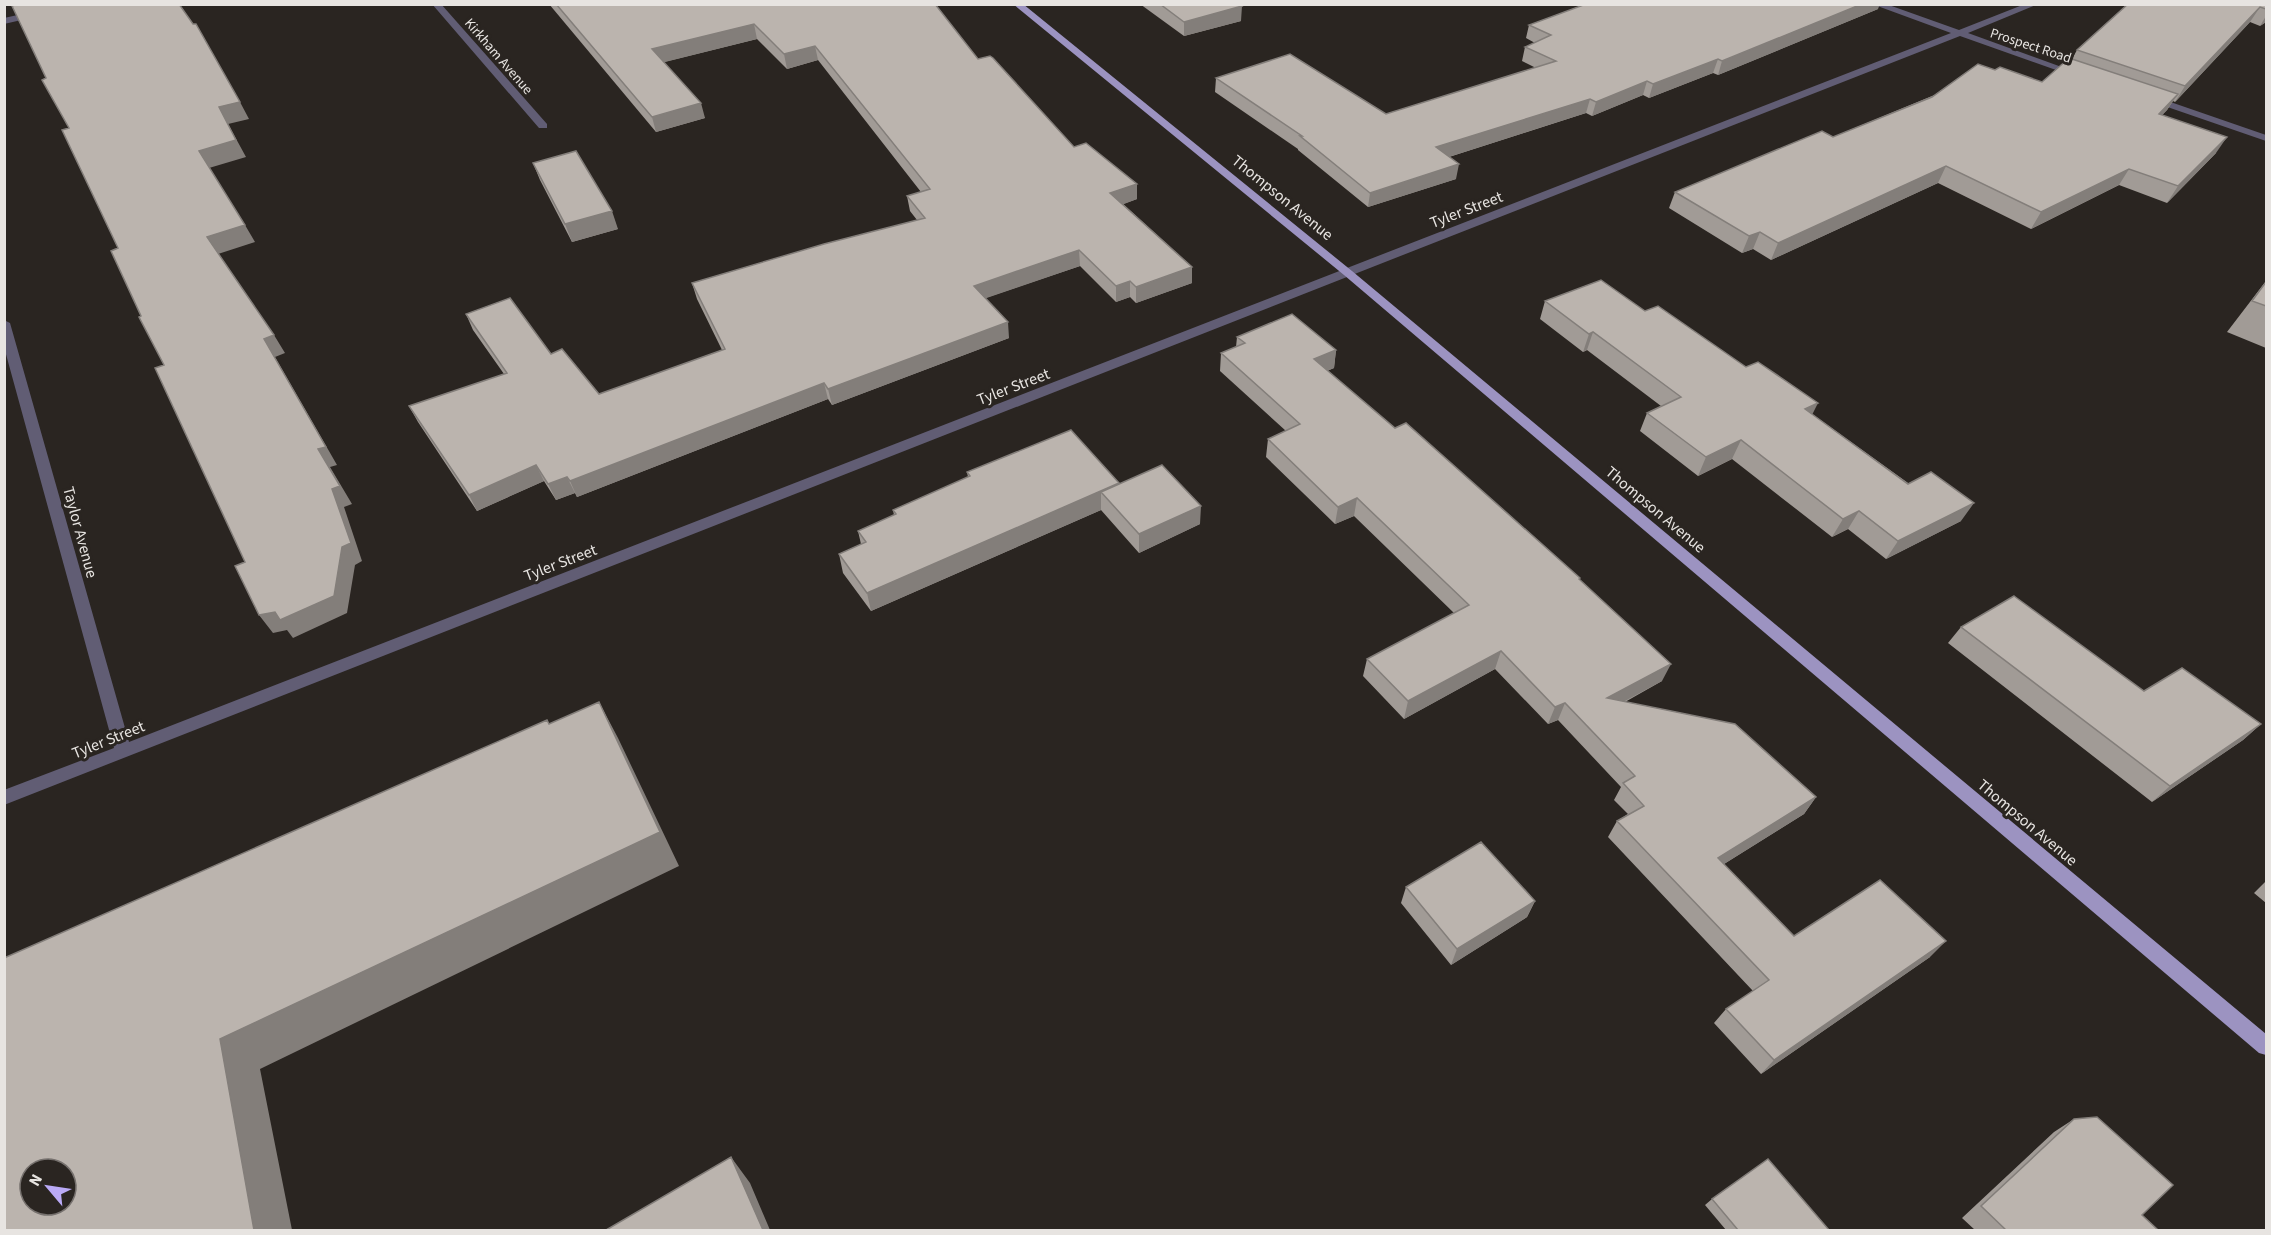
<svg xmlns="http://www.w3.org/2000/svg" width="2271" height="1235" font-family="'Source Sans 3',sans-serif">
<rect width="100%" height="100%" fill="#2a2521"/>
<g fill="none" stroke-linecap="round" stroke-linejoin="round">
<path fill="#615d74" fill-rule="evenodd" d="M432 4H441L547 124V128H539Z
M1872 4H1886L1959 30 2025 4H2038L1968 33 2081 74 2073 76 1960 36 4 805V790L114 748 4 347V320L10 323 129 742 1951 33Z
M36 11 40 14 39 16 4 24V18Z
M2150 97H2156L2266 135V141L2150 101Z"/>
<path fill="#9c93c1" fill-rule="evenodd" d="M1013 4H1023L1352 271 2266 1034V1055L2259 1053 1344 275Z"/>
</g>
<path fill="#a19b96" d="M549 4H935L978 59 1074 147 1137 199 1123 204 1192 267V283L1136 303 1130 297 1116 302 1080 266 985 298 1009 338 832 405 828 399 577 497 575 493 556 500 544 481 477 511 418 422 409 406 504 374 473 330 466 314 551 354 599 394 722 350 697 299 692 283 917 220 910 211 907 196 921 192 818 60 787 69 757 39 664 62 705 118 656 132Z
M1140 4H1240L1241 21 1184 36Z
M2266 4V22L2260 26 2250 22 2175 102 2173 101 2167 110 2162 115 2216 153 2167 203 2119 185 2031 229 1938 183 1771 260 1753 249 1742 253 1669 208 1675 192 1833 137 1995 70 2042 82 2072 59 2077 50Z
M1878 9 1718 75 1713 73 1649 98 1643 95 1592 116 1586 113 1449 157 1456 179 1368 207 1298 150V149L1215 92 1216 78 1386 114 1536 68 1522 61 1525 47 1535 43 1526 38 1529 25Z
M533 163 618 229 572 242 540 180Z
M2266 281V348L2227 332Z
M1545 301 1645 311 1812 414 1961 521 1886 559 1848 529 1832 537 1732 459 1698 476 1640 431 1647 413 1661 406 1587 350 1583 352 1540 319Z
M1237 337 1336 350 1334 368 1327 371 1395 428 1580 578V580L1662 681 1625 702 1816 797 1804 814 1724 864 1794 936 1930 957 1761 1074 1714 1023 1726 1009 1753 991 1608 837 1617 821 1628 814 1614 800 1621 787 1558 720 1548 724 1495 669 1404 719 1363 676 1367 659 1454 613 1354 516 1335 524 1266 457 1268 439 1286 431 1220 371 1221 353 1236 347Z
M967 472 1119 484 1200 524 1139 553 1101 510 871 611 843 573 839 554 861 544 858 531 894 515 893 510 968 477Z
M1961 627 2144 691 2261 724 2243 740 2152 802 1948 643Z
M2266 881V903L2254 893Z
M1406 887 1535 901 1527 917 1451 965 1401 903Z
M2074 1119 2142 1215 2158 1230H1975L1962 1218 2054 1132Z
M1712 1199 1829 1230H1726L1705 1205Z"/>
<path fill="#837e7a" d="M1862 4H1880L1878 9 1718 75 1722 61Z
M1242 6 1241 21 1184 36V22Z
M2260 7 2250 22 2175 102 2185 86Z
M2266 16V22L2260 26Z
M754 24 757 39 657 64 652 49Z
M815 46 818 60 787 69 784 54Z
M1718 59 1713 73 1649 98 1653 84Z
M1647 81 1643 95 1592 116 1596 102Z
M2178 94 2167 110 2148 130 2159 114Z
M1590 99 1586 113 1433 162 1436 147Z
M240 102 249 119 228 124 246 157 209 168 199 151 219 107Z
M701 103 705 118 656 132 652 117Z
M2227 137 2216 153 2167 203 2178 186Z
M1459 164 1456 179 1368 207 1370 193Z
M1946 166 1938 183 1771 260 1778 243Z
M2129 169 2119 185 2031 229 2041 212Z
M1137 184V199L1111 209 1110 193Z
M612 211 618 229 572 242 565 224Z
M245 225 255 242 218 254 207 237Z
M1760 232 1753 249 1742 253 1749 236Z
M1079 250 1080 266 975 302 974 286Z
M1192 267V283L1136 303V287Z
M1130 281V297L1116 302V286Z
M1008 322 1009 338 832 405 828 389Z
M1593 332 1587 350 1583 352 1589 334Z
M274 335 285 353 275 357 337 465 330 467 352 504 344 507 362 561 355 565 347 613 293 638 287 630 273 633 259 615 264 339Z
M1336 350 1334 368 1312 377 1314 359Z
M824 383 828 399 577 497 570 481Z
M1818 403 1809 421 1805 409Z
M1741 440 1732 459 1698 476 1706 457Z
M536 465 544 481 477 511 469 495Z
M567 477 575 493 556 500 548 484Z
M1119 483 1101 492V510L871 611 867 593Z
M1357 498 1354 516 1335 524 1338 507Z
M1974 503 1961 521 1886 559 1898 541Z
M1201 506 1200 524 1139 553V534Z
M1859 511 1848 529 1832 537 1843 519Z
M1501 651 1495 669 1404 719 1408 701Z
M1671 664 1662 681 1599 715 1607 698Z
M599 702 618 738 679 866 260 1069 292 1230H254L220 1039Z
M1565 703 1558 720 1548 724 1555 707Z
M2261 724 2243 740 2152 802 2170 786Z
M1816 797 1804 814 1708 874 1718 858Z
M1535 901 1527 917 1451 965 1457 949Z
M1946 941 1930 957 1761 1074 1774 1060Z
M731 1157 750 1183 770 1230H763Z"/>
<path fill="#bbb4ae" stroke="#837e7a" stroke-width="1.5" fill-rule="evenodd" d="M18 4H179L193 24H196L240 102 219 107 236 140 199 151 245 225 207 237 274 335 264 339 326 447 318 449 340 486 332 489 351 543 342 547 334 596 280 620 275 612 259 615 235 566 245 562 155 368 164 365 139 317 141 316 111 251 118 248 62 130 69 128 42 80 46 78 12 6Z
M556 4H935L978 59 990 56 993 58 1074 147 1086 143 1137 184 1110 193 1192 267 1136 287 1130 281 1116 286 1079 250 974 286 1008 322 828 389 824 383 570 481 567 477 548 484 536 465 469 495 409 406 507 373 466 314 510 298 551 354 562 349 599 394 725 349 692 283 824 244 925 218 907 196 930 189 815 46 784 54 754 24 652 49 701 103 652 117Z
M1160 4H1240L1242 6 1184 22Z
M1586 4H1862L1722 61 1718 59 1653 84 1647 81 1596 102 1590 99 1436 147 1459 164 1370 193 1300 136H1302L1216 78 1290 54 1386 114 1556 61 1525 47 1551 35 1529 25Z
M2128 4H2266V9L2260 7 2185 86 2077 50Z
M2069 58 2178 94 2159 114 2227 137 2178 186 2129 169 2041 212 1946 166 1778 243 1760 232 1749 236 1675 192 1822 131 1833 137 1932 97 1978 64 1995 70 2000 67 2042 82Z
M576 151 612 211 565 224 533 163Z
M1601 280 1645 311 1658 306 1746 367 1758 362 1818 403 1805 409 1908 484 1931 472 1974 503 1898 541 1859 511 1843 519 1741 440 1706 457 1647 413 1681 397 1593 332 1589 334 1545 301Z
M2266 282V306L2252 301Z
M1292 314 1336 350 1314 359 1395 428 1406 423 1580 578 1579 579 1671 664 1607 698 1735 724 1816 797 1718 858 1794 936 1880 880 1946 941 1774 1060 1726 1009 1769 980 1617 821 1644 806 1623 783 1635 776 1565 703 1555 707 1501 651 1408 701 1367 659 1469 605 1357 498 1338 507 1268 439 1300 424 1221 353 1245 343 1237 337Z
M1071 430 1119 483 867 593 839 554 866 542 858 531 896 514 893 510 970 476 967 472Z
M1162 465 1201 506 1139 534 1101 492Z
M2014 596 2144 691 2182 668 2261 724 2170 786 1961 627Z
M599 702 660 832 220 1039 254 1230H4V958L547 720 549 724ZM30 1169H66V1205H30Z
M1481 842 1535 901 1457 949 1406 887Z
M2097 1117 2173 1185 2142 1215 2158 1230H2006L1981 1206 2074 1119Z
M731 1157 763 1230H606Z
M1768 1159 1829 1230H1738L1712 1199Z"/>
<g text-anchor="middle" stroke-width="6" stroke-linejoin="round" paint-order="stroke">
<g font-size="14" fill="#e7e4e1" stroke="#2a2521">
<text transform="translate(2031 45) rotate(18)" y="5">Prospect Road</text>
<text transform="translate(499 56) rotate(49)" y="5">Kirkham Avenue</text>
</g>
<g font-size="16" fill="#e7e4e1" stroke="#2a2521">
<text transform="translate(1283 197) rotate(39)" y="6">Thompson Avenue</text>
<text transform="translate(1466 209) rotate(-21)" y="6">Tyler Street</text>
<text transform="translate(1013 386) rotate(-21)" y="6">Tyler Street</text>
<text transform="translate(1656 509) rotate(40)" y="6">Thompson Avenue</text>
<text transform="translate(81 532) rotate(75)" y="6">Taylor Avenue</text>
<text transform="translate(560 562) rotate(-21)" y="6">Tyler Street</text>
<text transform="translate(108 739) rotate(-22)" y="6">Tyler Street</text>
<text transform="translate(2028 822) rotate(40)" y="6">Thompson Avenue</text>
</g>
</g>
<rect width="2271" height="1235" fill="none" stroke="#e7e4e1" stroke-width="12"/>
<g transform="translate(48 1187) rotate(299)"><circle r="28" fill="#2a2521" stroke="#76716e" stroke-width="1.5"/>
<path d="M0-4.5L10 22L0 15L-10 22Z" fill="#baaaf6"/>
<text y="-9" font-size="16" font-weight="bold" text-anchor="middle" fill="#e7e4e1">N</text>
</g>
</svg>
